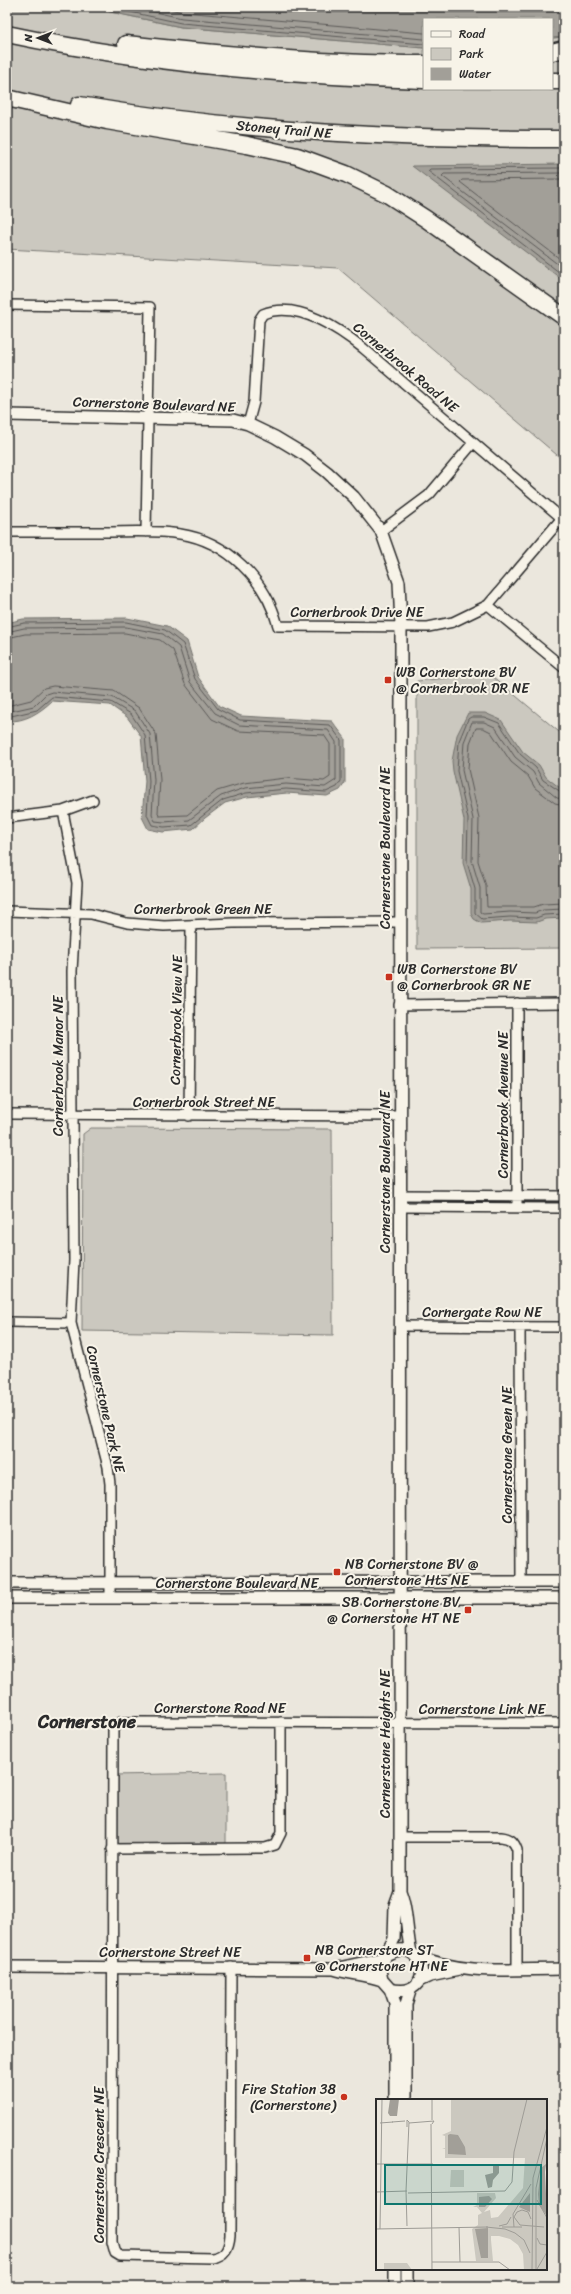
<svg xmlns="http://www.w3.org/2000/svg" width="571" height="2294" font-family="Sriracha,sans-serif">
<rect width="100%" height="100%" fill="#ebe7dd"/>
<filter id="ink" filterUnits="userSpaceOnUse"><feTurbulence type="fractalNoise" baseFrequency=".025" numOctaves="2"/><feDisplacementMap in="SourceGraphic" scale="8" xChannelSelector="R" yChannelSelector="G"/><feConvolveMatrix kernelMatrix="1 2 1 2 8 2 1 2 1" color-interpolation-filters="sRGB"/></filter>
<g filter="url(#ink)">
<path fill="#cbc8bf" stroke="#7b7a75" d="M7 7H87L181 27 424 48V89H552V38L564 37V461L338 268 7 249Z
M481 669 486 671 564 736V948L417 949V681L457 677Z
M91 1128 332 1129 333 1335 82 1331 83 1134Z
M226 1773V1848L112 1849V1775Z"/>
<path fill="#a29f98" stroke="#72716c" d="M87 7H564V37L552 38V19H424V48L181 27Z
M564 164V281L412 166Z
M127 618 167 626 187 641 198 677 219 706 241 716 332 721 345 738V783L340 790 327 796 287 793 247 797 225 803 205 818 193 829 163 832 148 829 142 817 145 781 141 736 127 717 110 705 52 701C39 713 25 722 7 721V623L23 619Z
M468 713H485L501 720 523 752 539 765 546 777 564 791V918L545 919 537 922 510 921 481 923 474 919 471 914V889L463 863 464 820 453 771 452 761 457 735Z"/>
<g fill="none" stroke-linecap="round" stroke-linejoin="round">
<path stroke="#5b5957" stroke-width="1" d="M107 7 181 23 424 44
M131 7 182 18 424 39
M160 7 183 12 424 33
M564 168 430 169 428 171 564 276
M564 173 444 174 442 176 564 269
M564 179 462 180 460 182 564 262
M7 627 24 623 126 622 165 630 183 644 195 679 218 709 240 720 330 725 341 740V781L337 787 326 792 286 789 246 793 223 800 191 825 164 827 152 825 147 815 149 781 145 735 131 714 111 702 52 697 37 710 7 717
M7 632 24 628 126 627 163 634 179 647 190 682 215 713 239 725 328 730 336 742V780L325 787 286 784 245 788 221 796 189 820 164 822 155 821 152 815 154 780 150 734 135 711 112 697 52 692 46 694 34 706 7 712
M7 638 25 634 125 633 160 640 173 650 185 684 212 719 238 731 324 735 330 744V777L324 781 286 778 244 783 217 791 187 815 159 816 158 813 160 780 156 734 139 708 114 691 53 686 44 688 31 700 7 706
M564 794 543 780 536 768 520 754 499 723 484 717H471L468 719 459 741 457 771 468 819 467 862 475 889V913L482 919 510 917 536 918 544 915 564 914
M564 799 557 798 539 783 533 772 515 757 495 727 484 722H472L464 742 462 770 473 819 472 861 480 888V912L483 914 510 912 535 913 543 910 564 909
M564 805 555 803 535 788 528 776 511 762 491 732 483 728H476L470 743 468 769 479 818 478 861 486 886 487 907H534L543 904 564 903"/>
<defs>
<path id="minor" d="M7 305 150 307 146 532
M248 424 254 402 259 320 263 314C297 300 338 328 363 348L564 520
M381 531 429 495 473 443
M7 532C39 532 72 532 104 532 129 532 155 530 180 534 227 541 266 580 278 626L428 627 453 622 488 605 562 518
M488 605 564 668
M63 811 77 883 72 971 74 1260 71 1323 108 1467 110 1484V1598
M7 818 63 811 93 800
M7 911 91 914 127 923 164 926 233 923 400 922
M517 1003V1208
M399 1005 564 1003
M7 1114 400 1116
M189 1116 191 925
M400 1195 564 1196
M400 1207 564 1208
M7 1322 71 1323
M400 1326 564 1327
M520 1327 521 1582
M400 1837H501C510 1838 514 1841 517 1850V1969
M112 1849 265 1848 275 1845 281 1833V1722
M231 1967 230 2235C229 2248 225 2256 212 2258L120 2256 115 2253 112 2242 113 1728 121 1722H128L564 1723"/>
<path id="tertiary" d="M7 415 233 420 248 424 275 437 305 455 327 472 354 497 381 531 399 582 401 625 400 1891 395 1905 394 1939 381 1963 380 1970 382 1980 390 1989 395 2003V2100
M7 1583 564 1582
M7 1598H564
M400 1891C408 1910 406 1932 411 1952
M388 1954C426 1933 438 2001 390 1989
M415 1955C462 1976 514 1969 564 1969
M7 1967 334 1969C350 1974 366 1974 382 1980
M334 1969 384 1958
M419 1981 430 1976 459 1970
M406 2100V2004L411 1988
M395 2269V2287
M407 2269V2287"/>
<path id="motorway" d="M7 34C143 63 285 76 424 80
M126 44C225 55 325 64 424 64
M552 52 564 49
M552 81H564
M7 98 107 121 247 145 297 156 346 174 387 194 426 219 564 317
M79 105C239 132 402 139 564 139"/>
</defs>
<use href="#minor" stroke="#2b2b2b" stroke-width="12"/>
<use href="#tertiary" stroke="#2b2b2b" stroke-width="14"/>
<use href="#motorway" stroke="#2b2b2b" stroke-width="19"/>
<use href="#minor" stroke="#f7f3e8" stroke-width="9"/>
<use href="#tertiary" stroke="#f7f3e8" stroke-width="11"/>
<use href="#motorway" stroke="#f7f3e8" stroke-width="16"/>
</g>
</g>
<g fill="#c8321e" stroke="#f7f3e8" stroke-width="1.5">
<rect x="384" y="676" width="8" height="8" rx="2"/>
<rect x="385" y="973" width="8" height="8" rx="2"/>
<rect x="333" y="1568" width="8" height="8" rx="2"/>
<rect x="464" y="1606" width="8" height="8" rx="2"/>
<rect x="303" y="1954" width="8" height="8" rx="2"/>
<circle cx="344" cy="2097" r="4"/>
</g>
<g text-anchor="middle" stroke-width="4" stroke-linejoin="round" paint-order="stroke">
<g font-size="14" fill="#2b2b2b" stroke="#f7f3e8">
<text transform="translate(284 129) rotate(5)" y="5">Stoney Trail NE</text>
<text transform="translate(406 367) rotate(40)" y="5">Cornerbrook Road NE</text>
<text transform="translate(154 404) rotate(2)" y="5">Cornerstone Boulevard NE</text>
<text x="357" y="617">Cornerbrook Drive NE</text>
<text transform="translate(385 848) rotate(-90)" y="5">Cornerstone Boulevard NE</text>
<text x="203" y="914">Cornerbrook Green NE</text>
<text transform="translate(176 1020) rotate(-89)" y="5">Cornerbrook View NE</text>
<text transform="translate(58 1066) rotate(-90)" y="5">Cornerbrook Manor NE</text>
<text x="204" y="1107">Cornerbrook Street NE</text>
<text transform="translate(503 1105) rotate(-90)" y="5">Cornerbrook Avenue NE</text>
<text transform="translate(385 1172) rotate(-90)" y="5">Cornerstone Boulevard NE</text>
<text x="482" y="1317">Cornergate Row NE</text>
<text transform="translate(106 1409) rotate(77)" y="5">Cornerstone Park NE</text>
<text transform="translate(507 1455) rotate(-90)" y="5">Cornerstone Green NE</text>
<text x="237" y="1588">Cornerstone Boulevard NE</text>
<text x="220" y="1713">Cornerstone Road NE</text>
<text x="482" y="1714">Cornerstone Link NE</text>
<text transform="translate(385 1744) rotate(-90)" y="5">Cornerstone Heights NE</text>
<text x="170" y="1957">Cornerstone Street NE</text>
<text transform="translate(99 2165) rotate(-90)" y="5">Cornerstone Crescent NE</text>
</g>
<g font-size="14" fill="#2b2b2b" stroke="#f7f3e8" text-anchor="start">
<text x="396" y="677">WB Cornerstone BV<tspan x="396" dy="16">@ Cornerbrook DR NE</tspan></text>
<text x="397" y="974">WB Cornerstone BV<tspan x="397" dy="16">@ Cornerbrook GR NE</tspan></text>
<text x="345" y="1569">NB Cornerstone BV @<tspan x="345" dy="16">Cornerstone Hts NE</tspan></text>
<text x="460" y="1607" text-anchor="end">SB Cornerstone BV<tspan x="460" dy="16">@ Cornerstone HT NE</tspan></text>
<text x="315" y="1955">NB Cornerstone ST<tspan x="315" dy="16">@ Cornerstone HT NE</tspan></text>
<text x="336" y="2094" text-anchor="end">Fire Station 38<tspan x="336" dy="16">(Cornerstone)</tspan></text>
</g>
<g font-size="18" font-weight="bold" fill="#2b2b2b" stroke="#f7f3e8">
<text x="87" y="1728">Cornerstone</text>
</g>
</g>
<g transform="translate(376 2099)">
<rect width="171" height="171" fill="#ebe7dd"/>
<path d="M75 0H171V67L165 69 171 117V171H148L147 155 142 146 134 140 123 137H115V141L117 162H100L96 130 102 126V116L106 114 101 108H97L101 106V94H119L120 99 108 113 114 111 115 119 122 118 147 89 149 59H69V50H66L69 49V37L66 36 75 32ZM75 71H88V88H74ZM8 164H31L36 171H8Z" fill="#cbc8bf"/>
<path d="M14 0H23L21 17H14L12 14ZM74 35 82 36 89 48 90 56 72 55V36ZM117 65H123V74L117 81 116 88 112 89 109 76 117 74ZM170 65 169 73 171 117 163 106 162 95 165 69ZM154 94V113L143 108ZM113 97 116 100 109 108H103V98ZM112 129V159H105L99 130Z" fill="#a29f98"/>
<path fill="none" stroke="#9e9c96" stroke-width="1" d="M56 21V0M16 23 29 22M4 24 17 23M33 24 58 22 56 25M55 25 56 171M0 65H57M30 92 33 23 31 21V28M30 92 31 127M0 93 31 92M32 94 129 92 136 83 138 53 151 0M161 101 171 119M155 120 152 113 146 111 141 113 138 118 144 126 168 128M123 127 131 125 135 118M83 128 84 163M110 128 129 130 139 134 148 141 154 154M126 128H146M138 128 137 115 155 85M0 130 112 128M4 130 6 0M161 139 164 145 171 146M56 163H123L134 171M161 170 171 153M156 171 157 79 171 28M160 171V89L171 39"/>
<path fill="#0f766e" fill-opacity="0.15" stroke="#0f766e" stroke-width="2" d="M9 66H165V105H9Z"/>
<rect width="171" height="171" fill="none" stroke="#2b2b2b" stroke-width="2"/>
</g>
<rect width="571" height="2294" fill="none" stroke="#f7f3e8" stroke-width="24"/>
<rect x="12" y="12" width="547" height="2270" fill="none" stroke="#2b2b2b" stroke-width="1.5" filter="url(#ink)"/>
<rect x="423" y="18" width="130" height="72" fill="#f7f3e8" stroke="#a5a39c"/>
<rect x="431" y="31" width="20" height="6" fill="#f7f3e8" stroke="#a5a39c"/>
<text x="459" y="38" font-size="12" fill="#2b2b2b">Road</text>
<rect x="431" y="48" width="20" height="12" fill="#cbc8bf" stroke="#a5a39c"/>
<text x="459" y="58" font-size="12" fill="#2b2b2b">Park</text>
<rect x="431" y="68" width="20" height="12" fill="#a29f98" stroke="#a5a39c"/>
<text x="459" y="78" font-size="12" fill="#2b2b2b">Water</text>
<g transform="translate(38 38) rotate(270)" stroke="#f7f3e8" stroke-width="3" paint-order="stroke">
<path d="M0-3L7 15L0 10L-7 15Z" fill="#2b2b2b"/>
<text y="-6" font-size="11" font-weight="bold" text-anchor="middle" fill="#2b2b2b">N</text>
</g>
</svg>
